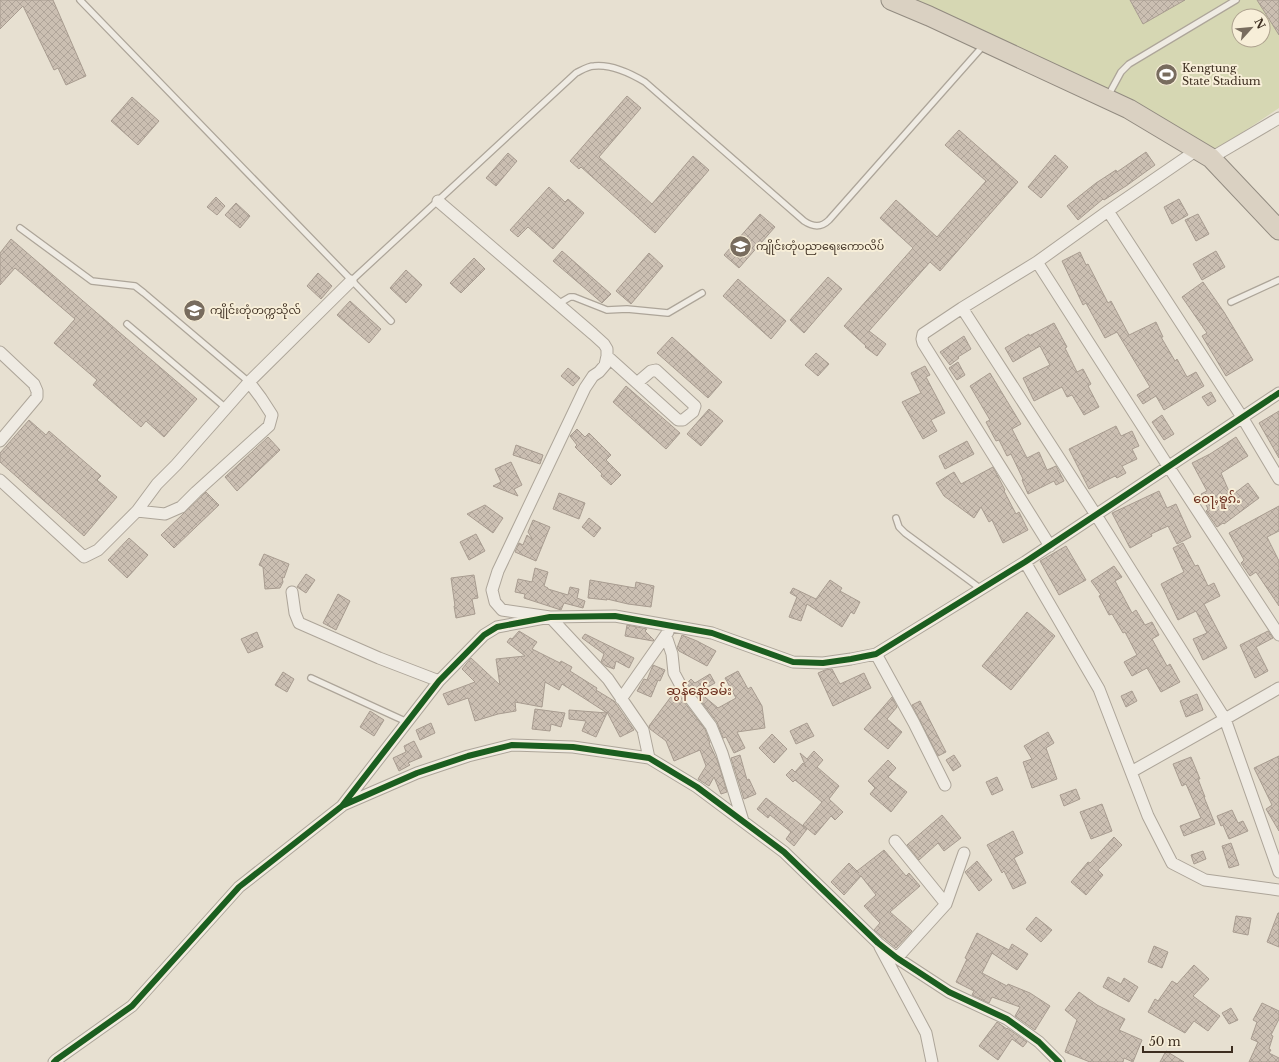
<svg xmlns="http://www.w3.org/2000/svg" width="1279" height="1062" font-family="'Libre Baskerville','Noto Sans Myanmar',serif">
<defs>
<pattern id="building-cross-hatch" width="8" height="8" patternUnits="userSpaceOnUse"><rect width="8" height="8" fill="#cbbfb2"/><path d="M0 0l8 8M0 8l8-8" fill="none" stroke="#afa499"/></pattern>
</defs>
<rect width="100%" height="100%" fill="#e7e0d1"/>
<path fill="#d6d7b3" fill-rule="evenodd" d="M907 0H1279V108L1213 152ZM1239 16H1263V40H1239Z"/>
<path fill="url(#building-cross-hatch)" stroke="#a89c90" d="M0 0H53L86 76 66 85 58 68 54 70 23 6 0 29Z
M1130 0H1185L1143 24Z
M1257 0H1279V35Z
M627 96 641 108 599 157 652 204 693 156 709 170 655 233 581 167 579 169 570 161Z
M132 97 159 121 138 145 111 121Z
M959 130 1018 182 940 271 930 262 869 331 886 344 877 356 865 347 866 346 844 326 913 248 880 218 896 200 937 237 986 181 945 145Z
M1146 152 1155 165 1126 186 1104 200 1103 199 1078 220 1067 206 1096 183 1116 170 1117 172Z
M508 153 517 161 496 186 486 178Z
M1055 155 1068 167 1041 198 1028 187Z
M549 187 565 202 568 199 584 213 553 249 528 227 518 237 510 230Z
M216 197 225 206 217 215 207 207Z
M1179 199 1188 215 1172 224 1164 207Z
M236 203 250 216 240 228 225 215Z
M760 214 775 227 739 268 724 255Z
M1198 214 1209 234 1196 241 1185 220Z
M11 239 197 399 164 437 146 421 141 427 93 385 97 380 54 343 75 319 15 268 0 285V253Z
M562 251 611 294 602 303 553 261Z
M1216 251 1225 267 1202 280 1193 264Z
M1080 252 1086 265 1088 264 1108 303 1111 301 1129 335 1156 322 1163 337H1161L1175 361 1177 359 1187 377 1196 372 1204 386 1164 410 1156 396 1143 404 1137 395 1150 387 1117 332 1105 338 1086 303 1083 305 1062 261Z
M649 253 663 266 631 304 616 291Z
M474 258 485 269 461 293 450 283Z
M406 270 422 285 406 303 390 288Z
M318 273 332 286 321 299 307 286Z
M828 277 842 289 804 333 790 320Z
M738 279 786 321 771 339 723 296Z
M1203 282 1224 312 1253 360 1226 376 1202 336 1207 333 1182 297Z
M350 301 381 329 369 343 337 315Z
M1054 323 1067 347 1065 348 1077 372 1083 369 1091 384 1088 386 1099 407 1084 415 1072 395 1067 397 1062 387 1034 401 1023 378 1050 365 1040 346 1013 362 1005 348 1029 334V336Z
M964 336 971 349 958 357 959 358 950 365 940 352Z
M672 337 722 382 708 398 657 353Z
M816 353 829 364 818 376 805 365Z
M958 362 965 375 957 380 949 368Z
M925 366 930 375 926 377 945 413 931 420 937 431 923 439 902 402 921 393 911 373Z
M568 368 580 378 573 386 561 376Z
M990 373 1021 424 1012 429 1027 458 1039 452 1047 470 1056 466 1064 481 1056 485 1054 481 1028 494 1022 480 1023 479 1011 454 1007 456 999 440 996 441 986 422 990 420 970 386Z
M626 386 680 433 666 449 613 402Z
M1211 392 1216 401 1208 406 1202 397Z
M709 409 723 421 701 446 687 434Z
M1279 411V458L1259 423Z
M1162 415 1174 434 1164 440 1152 422Z
M29 420 46 435 49 431 101 476 97 480 117 497 84 536 0 462V453Z
M1116 426 1121 436 1132 431 1139 446 1132 449 1137 459 1122 466 1126 473 1117 478 1115 476 1089 489 1069 449Z
M577 429 585 437 589 433 611 455 606 460 621 475 611 485 601 476 602 474 575 447 577 445 570 436Z
M268 437 280 450 237 491 225 477Z
M1236 437 1248 456 1221 473 1231 496 1248 483 1259 498 1224 524 1223 523 1217 527 1206 511 1208 509 1201 494 1207 491 1192 463 1210 454Z
M967 441 974 454 945 469 939 456Z
M516 445 543 455 540 464 513 455Z
M511 462 522 485 514 489 518 496 493 486 501 482 495 469Z
M993 467 1005 490 1004 491 1016 514 1019 512 1028 530 1003 543 992 520 989 522 981 507 974 518 944 496 936 483 954 472 961 484Z
M1159 491 1167 508 1176 504 1191 537 1177 544 1168 526 1151 534 1152 536 1130 548 1112 513Z
M206 492 219 505 174 548 161 535Z
M559 493 585 503 579 519 553 509Z
M485 505 503 518 493 533 467 514Z
M1279 506V531L1267 537 1279 561V606L1256 572 1250 576 1241 563 1244 560 1229 533Z
M589 518 601 528 594 537 582 527Z
M533 520 550 527 536 561 515 552 519 543 523 545 527 535 533 540 528 532Z
M476 534 485 551 469 560 460 542Z
M129 538 148 555 127 578 108 560Z
M1183 543 1195 566 1198 565 1208 586 1214 583 1220 596 1204 604 1227 648 1203 660 1193 639 1207 633 1196 611 1178 620 1161 584 1184 572 1173 548Z
M1066 546 1086 580 1059 595 1040 561Z
M264 554 289 564 284 578 282 577 283 582 280 588 265 589 263 567 259 565Z
M1114 566 1122 577 1115 581 1132 613 1136 610 1145 625 1152 622 1159 635 1152 639 1167 666 1170 664 1180 682 1161 692 1147 668 1132 676 1124 662 1137 655 1125 632 1123 633 1112 614 1109 615 1099 596 1101 595 1091 581Z
M535 568 548 572 544 586 548 588V589L568 595 570 587 579 589 577 598 585 601 583 608 564 603 561 610 524 598 525 594 515 592 518 579 532 582Z
M306 574 315 580 306 593 297 587Z
M474 575 478 598 472 599 475 614 456 618 454 606H455L451 578Z
M590 580 635 588 636 582 654 586 651 607 628 604 607 599V600L588 598Z
M830 580 842 588 840 591 860 602 854 614 851 612 842 627 807 604 801 621 789 617 797 597 790 593 793 588 816 599Z
M338 594 350 601 336 630 323 623Z
M1027 612 1055 636 1011 690 982 666Z
M627 625 647 629 645 631 654 640 653 641 625 636Z
M519 631 537 642 532 649 560 663 561 661 572 667 570 671 597 688 596 690 614 701 634 730 620 737 607 712V713L562 684 559 690 545 682 542 707 515 702 516 711 498 714 475 721 468 698 448 705 443 694 475 682 462 669 471 658 500 685 496 659 525 656 507 642 510 638 512 639Z
M1268 631 1273 638 1256 647 1268 671 1255 678 1240 645Z
M257 632 263 647 248 653 241 639Z
M585 634 634 658 629 668 616 661 614 669 606 666 601 662 604 654 582 638Z
M682 635 697 641 716 651 707 666 679 651 677 648Z
M653 665 665 670 660 681 658 680 651 697 637 691 644 679 647 680Z
M832 669 840 684 864 673 871 688 833 706 818 673 825 670Z
M738 671 748 689 751 687 762 706 765 728 737 732 745 748 734 753 726 737 723 738 717 722 687 683 691 679 695 683 710 674 715 683 699 692 718 708 736 698 725 678Z
M283 672 294 679 287 692 275 685Z
M1132 691 1137 701 1126 707 1121 696Z
M677 693 705 729 710 743H709L718 762 727 792 721 794 714 777 709 786 698 779 706 766 700 750 674 761 666 741 650 729 649 726 673 694 674 696Z
M1197 694 1203 710 1186 717 1180 701Z
M892 697 897 707 887 719 902 732 888 749 864 729Z
M920 701 946 752 938 756 912 705Z
M535 709 565 713 561 727 551 724 550 731 532 729Z
M569 710 607 713 596 737 582 731 586 721 569 719Z
M370 711 384 720 374 736 360 727Z
M431 723 435 733 420 740 416 730Z
M807 723 814 736 796 744 790 731Z
M1048 732 1054 743 1046 748 1057 779 1032 788 1023 762 1032 759 1024 746Z
M772 734 787 749 774 763 759 748Z
M414 741 422 757 408 763 410 765 399 771 393 758 406 752 404 746Z
M814 751 823 760 817 767 839 786 829 799 843 812 835 820 831 816 815 835 803 825 822 802 795 780 793 782 786 775 792 769 795 772 803 763 806 767 800 753 807 759Z
M740 755 747 780 749 779 756 794 744 799 731 758Z
M954 755 961 766 953 771 946 760Z
M1279 756V831L1266 809 1272 805 1254 768Z
M1191 757 1200 779H1198L1205 797H1204L1215 824 1184 836 1180 826 1201 818 1186 784 1182 786 1173 764Z
M888 760 896 768 888 777 907 792 891 812 870 794 875 788 868 781Z
M997 777 1003 790 992 795 986 782Z
M1076 789 1080 799 1064 806 1060 795Z
M766 798 807 829 794 846 786 839 791 832 770 815 768 818 757 809Z
M1102 804 1112 831 1091 839 1080 812Z
M1232 810 1238 823 1243 821 1248 831 1229 839 1223 825 1221 826 1217 816Z
M942 815 961 838 944 851 938 843 919 860 907 845Z
M1013 831 1023 853 1014 858 1026 883 1013 889 1004 871 1002 873 987 845Z
M1114 837 1122 845 1098 870 1103 875 1086 895 1071 882 1088 862 1090 863Z
M1231 843 1239 865 1229 868 1222 846Z
M884 850 906 876 909 873 920 886 890 912 912 931 896 948 874 930 880 923 864 906 876 895 861 876 844 895 831 882 849 863 859 873 857 871Z
M1203 851 1206 859 1194 864 1191 855Z
M977 861 992 880 979 891 965 872Z
M1278 913H1279V947L1267 942Z
M1236 916 1251 918 1248 935 1233 932Z
M1036 917 1052 930 1041 942 1026 929Z
M977 933 1009 950 1012 944 1028 954 1017 970 992 953 982 973 1007 986 1008 984 1030 993 1050 1006 1035 1030 1015 1016 1020 1007 992 997 989 1003 972 995 974 991 956 982 967 959 965 958Z
M1154 946 1168 952 1162 968 1148 962Z
M1194 965 1209 979 1193 996 1220 1016 1208 1031 1194 1021 1185 1033 1148 1012 1155 999 1158 1001 1172 981 1177 984Z
M1108 977 1121 984 1124 978 1138 987 1129 1002 1103 987Z
M1079 992 1097 1005 1125 1019 1119 1030 1142 1040 1133 1062 1124 1058 1123 1062H1090L1065 1052 1077 1020 1065 1010Z
M1262 1003 1279 1011V1019L1271 1035 1273 1036 1269 1049 1271 1050 1269 1053 1279 1058V1062H1249L1258 1042 1251 1039 1257 1022 1253 1020Z
M1231 1008 1238 1020 1229 1024 1222 1013Z
M997 1022 1007 1029V1028L1027 1042 1023 1047 1012 1039 998 1060 979 1046Z
M1166 1051 1184 1062H1160Z"/>
<g fill="none" stroke-linecap="round" stroke-linejoin="round">
<defs>
<path id="lane" d="M80 0 391 321
M1108 96 1121 72 1129 64 1236 0
M20 228 92 281 135 286 144 293 249 382
M351 281 576 73C582 70 588 66 594 66 612 64 630 73 645 82L804 221C813 227 821 228 829 220L983 46
M1231 302 1279 280
M558 304 570 297H574L607 310 627 309 668 313 702 293
M127 324 226 408
M896 518 899 527 905 533 981 589
M311 678 407 722"/>
<path id="street" d="M1211 158 1279 118
M438 201 593 334 604 344 607 349V356L605 365 599 372 593 376 585 388 498 571 492 590 495 602 502 610 550 617 608 679 643 730 649 758
M1108 211 1242 417 1279 479
M1037 262 1168 466 1279 635
M962 308 1096 515 1225 719 1279 688
M0 352 34 384 37 391V397L0 441
M607 356 678 420H683L693 412 695 406 656 370 651 371 637 383
M0 480 84 557 98 550 137 511 157 484 176 465 249 382 351 281
M137 511 165 514 181 507 196 492 269 426 272 415 261 398 249 382
M1050 546 923 343 922 339 923 334 962 308 1037 262 1108 211 1197 150
M1025 562 1099 689 1148 816 1172 863 1205 880 1279 890
M292 592 295 613 299 623 379 658 439 681
M666 636 672 654 674 673 681 686 711 726 722 753 743 821
M876 654 914 723 945 785
M621 699 668 632
M1131 772 1225 719 1279 872
M343 805 417 773 468 756 512 745 573 747 649 758 697 787 784 852 878 943 897 958 949 992 1007 1019 1039 1042 1059 1062
M895 841 946 904
M880 947 926 1033 932 1062
M897 958 946 904 964 853
M54 1062 56 1060 132 1006 239 887 342 806 439 681 484 635 497 627 550 617 615 616 712 633 793 662 823 663 851 659 876 654 1025 562 1279 393"/>
<path id="highway" d="M891 0 929 16 1129 109 1211 158 1279 230"/>
</defs>
<use href="#lane" stroke="#ada599" stroke-width="8"/>
<use href="#street" stroke="#ada599" stroke-width="13"/>
<use href="#highway" stroke="#928b80" stroke-width="21"/>
<use href="#lane" stroke="#efebe3" stroke-width="5.5"/>
<use href="#street" stroke="#efebe3" stroke-width="11"/>
<use href="#highway" stroke="#dad1c2" stroke-width="19"/>
<defs>
<path id="cycleway" d="M344 805 417 773 468 756 512 745 573 747 649 758 697 787 784 852 878 943 897 958 949 992 1007 1019 1039 1042 1059 1062
M54 1062 56 1060 132 1006 239 887 342 806 439 681 484 635 497 627 550 617 615 616 712 633 793 662 823 663 851 659 876 654 1025 562 1279 393"/>
</defs>
<use href="#cycleway" stroke="#f7eed8" stroke-width="8"/>
<use href="#cycleway" stroke="#1b5e20" stroke-width="6"/>
</g>
<defs>
<symbol id="stadium-disc" viewBox="-11 -11 22 22"><circle r="9.5" fill="#786c5e" stroke="#f7eed8"/><path d="M0-5a6.5 5 0 1 0 0 10a6.5 5 0 1 0 0-10ZM-3.5-1.8h7v3.6h-7Z" fill="#fff"/></symbol>
<symbol id="university-disc" viewBox="-11 -11 22 22"><circle r="9.5" fill="#786c5e" stroke="#f7eed8"/><path d="M0-5L7-2L0 1L-7-2ZM-4 1L0 2.5L4 1V4Q0 6-4 4Z" fill="#fff"/></symbol>
</defs>
<g fill-rule="evenodd">
<use href="#stadium-disc" x="1154" y="62" width="25" height="25"/>
<use href="#university-disc" x="728" y="234" width="25" height="25"/>
<use href="#university-disc" x="182" y="298" width="25" height="25"/>
</g>
<g text-anchor="middle" stroke-width="4" stroke-linejoin="round" paint-order="stroke">
<g font-size="11" fill="#3d2e20" stroke="#f7eed8" text-anchor="start">
<text x="1182" y="72">Kengtung<tspan x="1182" dy="13">State Stadium</tspan></text>
<text x="756" y="250">ကျိုင်းတုံပညာရေးကောလိပ်</text>
<text x="210" y="314">ကျိုင်းတုံတက္ကသိုလ်</text>
</g>
<g font-size="13" fill="#6b2e1e" stroke="#f7eed8">
<text x="1217" y="503">ဝေႃႇၶူၵ်ႉ</text>
<text x="699" y="695">ဆွန်နော်ခမ်း</text>
</g>
</g>
<g transform="translate(1251 28) rotate(63)"><circle r="19" fill="#f7eed8" stroke="#ada18e"/>
<path d="M0-3L7 15L0 10L-7 15Z" fill="#786c5e"/>
<text y="-6" font-size="11" font-weight="bold" text-anchor="middle" fill="#3d2e20">N</text>
</g>
<path d="M1143 1046v6h89v-6" fill="none" stroke="#3d2e20" stroke-width="2"/>
<text x="1149" y="1046" font-size="12" fill="#3d2e20" stroke="#f7eed8" stroke-width="3" paint-order="stroke">50 m</text>
</svg>
